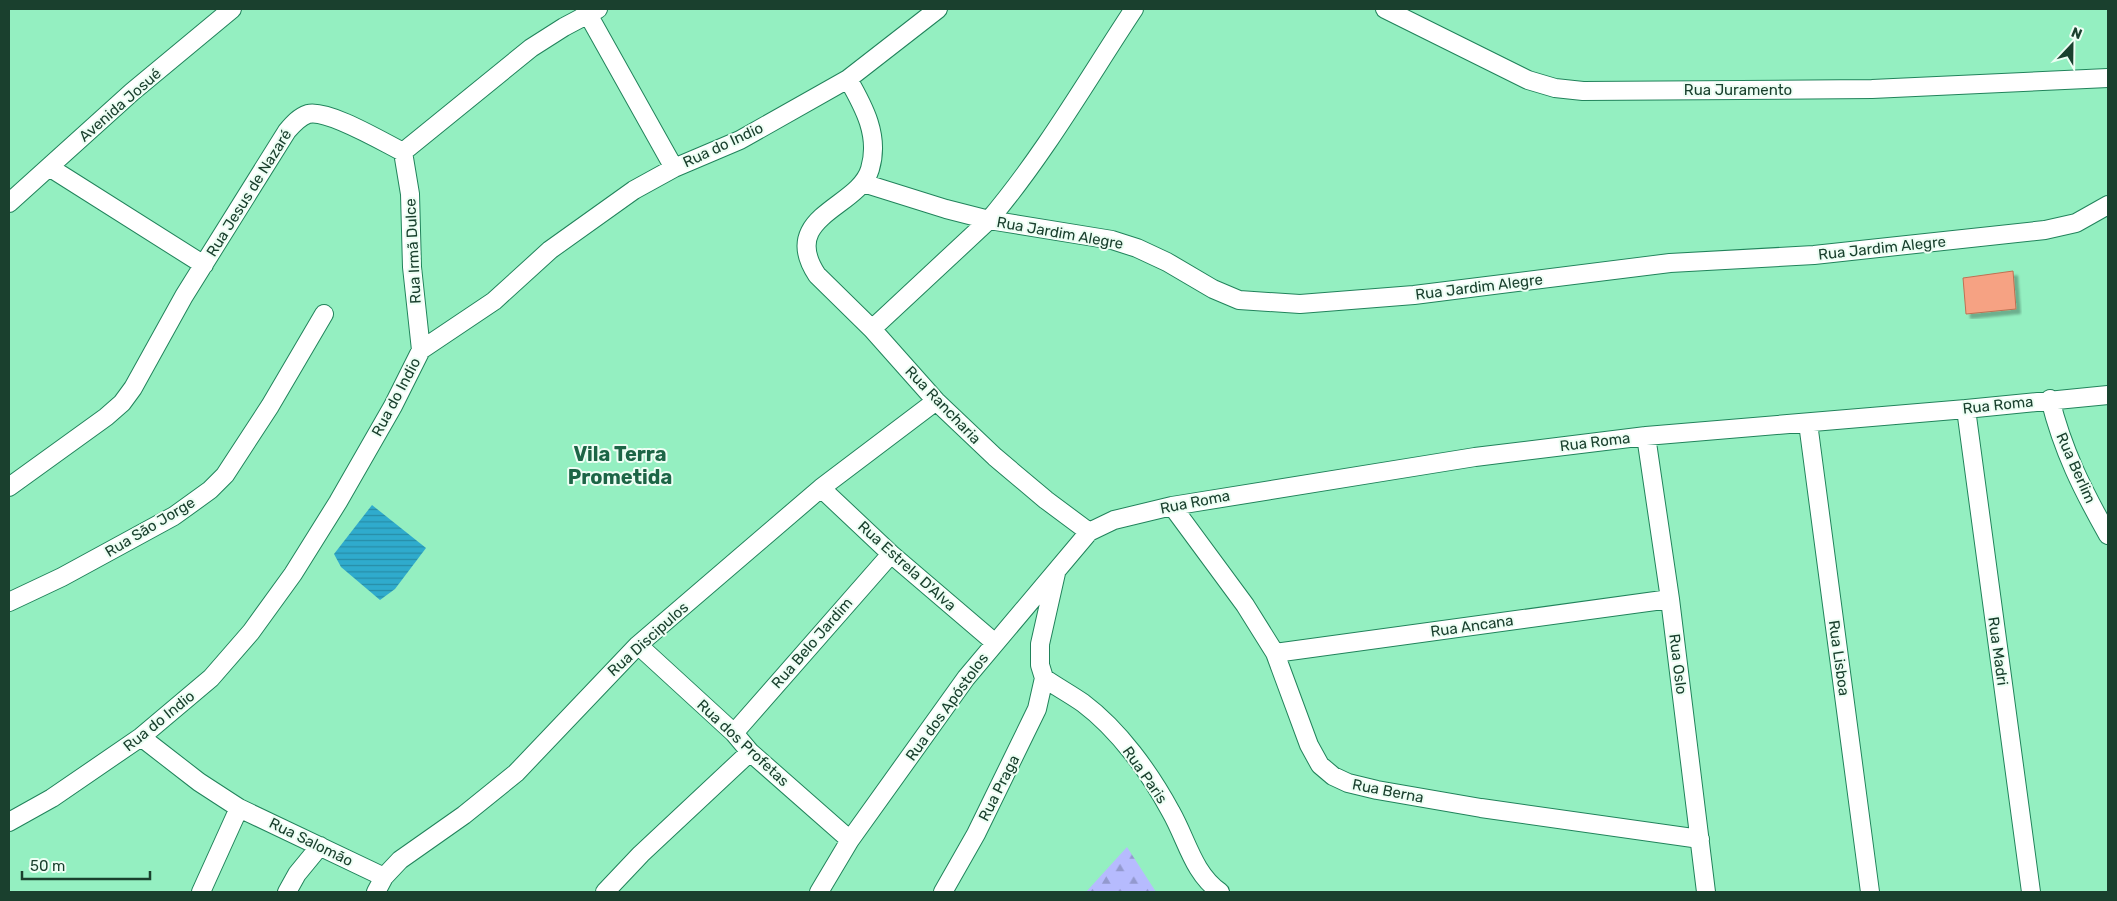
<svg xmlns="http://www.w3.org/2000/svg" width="2117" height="901" font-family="Rubik,sans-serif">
<defs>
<pattern id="forest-firs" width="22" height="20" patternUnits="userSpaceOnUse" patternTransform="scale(1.25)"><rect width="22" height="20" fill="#b6bbfe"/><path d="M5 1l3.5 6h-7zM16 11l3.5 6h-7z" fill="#9399ce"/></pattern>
<pattern id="water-rules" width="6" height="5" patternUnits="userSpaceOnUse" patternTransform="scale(1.25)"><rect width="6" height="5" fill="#2fabcd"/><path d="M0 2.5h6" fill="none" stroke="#278da7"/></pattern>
<filter id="shadow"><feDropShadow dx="4.5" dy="4.5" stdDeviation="1" flood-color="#0004"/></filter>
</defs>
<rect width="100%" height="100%" fill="#94efc1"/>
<path fill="url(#forest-firs)" d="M1127 847 1156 892H1086Z"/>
<path fill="url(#water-rules)" d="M372 505 426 548 395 589 380 600 341 567 334 554Z"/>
<path fill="#f6a283" stroke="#bf7052" filter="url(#shadow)" d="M2013 271 2016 309 1966 314 1963 278Z"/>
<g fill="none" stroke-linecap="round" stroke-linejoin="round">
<defs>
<path id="minor" d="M585 9 674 168
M1385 9 1528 80 1555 88 1583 91 1872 89 2108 78
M848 79C864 107 880 136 870 169 859 208 778 216 817 275L872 329 936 401 995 457 1046 500 1089 532
M403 152 531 48 564 27 598 9
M403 152 410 194 412 267 421 350
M49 167 204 265
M863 183 946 209 989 220 1112 240 1137 248 1167 262 1213 289 1239 300 1300 304 1414 295 1670 263 1814 255 2045 230 2076 223 2108 205
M9 203 132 92 232 9
M872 329 989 220C1044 155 1087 80 1134 9
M2050 399C2063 451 2082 489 2108 535
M1966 409 2031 892
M1808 423 1870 892
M1646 436 1670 599 1706 892
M9 487 106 417 122 403 133 388 184 296 287 131C293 124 299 117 308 114 328 109 383 142 403 152
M821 488 891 554 994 642
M1172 506 1245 605 1275 653 1309 745 1320 765 1333 776 1348 783 1377 790 1481 808 1700 839
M9 602 62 577 174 516 210 490 225 475 270 406 324 314
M638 645 734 733 750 752 850 840
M1275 653 1670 599
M1044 678C1057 687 1070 694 1083 703 1119 730 1150 773 1171 812 1187 840 1193 873 1220 892
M734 733 891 554
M141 737 199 782 239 808 384 877
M9 822 52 798 141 737 211 678 251 632 293 574 338 502 393 406 421 350 494 301 550 250 634 190 674 168 740 140 848 79 938 9
M201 892 239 808
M287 892 297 874 320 846
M376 892 384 877 400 860 464 815 516 773 638 645 821 488 936 401
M605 892 641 854 750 752
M819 892 850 840 966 678 1089 532 1114 520 1172 506 1475 457 1646 436 1966 409 2108 395
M943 892 976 834 1037 709 1044 678 1040 665V644L1056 573"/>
</defs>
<use href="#minor" stroke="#21835b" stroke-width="20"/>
<use href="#minor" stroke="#fff" stroke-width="18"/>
</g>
<g text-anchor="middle" stroke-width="4" stroke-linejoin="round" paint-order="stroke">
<g font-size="15" fill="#1a402e" stroke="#edfef4">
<text x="1738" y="95">Rua Juramento</text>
<text transform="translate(120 105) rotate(-41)" y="5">Avenida Josué</text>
<text transform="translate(723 145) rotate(-25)" y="5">Rua do Indio</text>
<text transform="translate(249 193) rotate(-58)" y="5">Rua Jesus de Nazaré</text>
<text transform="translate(1060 233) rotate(10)" y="5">Rua Jardim Alegre</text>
<text transform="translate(1882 248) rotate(-6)" y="5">Rua Jardim Alegre</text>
<text transform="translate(413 251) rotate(-93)" y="5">Rua Irmã Dulce</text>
<text transform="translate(1479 287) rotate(-7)" y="5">Rua Jardim Alegre</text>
<text transform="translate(396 397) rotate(-62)" y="5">Rua do Indio</text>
<text transform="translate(943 405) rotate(46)" y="5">Rua Rancharia</text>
<text transform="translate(1998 405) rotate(-6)" y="5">Rua Roma</text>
<text transform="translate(1595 442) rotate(-7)" y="5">Rua Roma</text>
<text transform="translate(2076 468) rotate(66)" y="5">Rua Berlim</text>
<text transform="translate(1195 502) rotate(-11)" y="5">Rua Roma</text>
<text transform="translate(150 527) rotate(-31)" y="5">Rua São Jorge</text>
<text transform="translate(907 566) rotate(42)" y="5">Rua Estrela D'Alva</text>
<text transform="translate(1472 626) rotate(-8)" y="5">Rua Ancana</text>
<text transform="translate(648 639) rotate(-42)" y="5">Rua Discipulos</text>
<text transform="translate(812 643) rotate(-49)" y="5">Rua Belo Jardim</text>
<text transform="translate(1998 651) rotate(82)" y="5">Rua Madri</text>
<text transform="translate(1839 658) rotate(82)" y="5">Rua Lisboa</text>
<text transform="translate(1678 664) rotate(83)" y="5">Rua Oslo</text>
<text transform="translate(947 707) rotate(-54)" y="5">Rua dos Apóstolos</text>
<text transform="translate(159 721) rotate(-39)" y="5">Rua do Indio</text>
<text transform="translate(743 743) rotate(43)" y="5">Rua dos Profetas</text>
<text transform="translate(1145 775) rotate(55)" y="5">Rua Paris</text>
<text transform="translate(999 788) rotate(-63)" y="5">Rua Praga</text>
<text transform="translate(1388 791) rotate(11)" y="5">Rua Berna</text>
<text transform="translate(311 842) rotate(26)" y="5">Rua Salomão</text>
</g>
<g font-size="20" font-weight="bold" fill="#1c6546" stroke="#edfef4">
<text x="620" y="461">Vila Terra<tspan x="620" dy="23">Prometida</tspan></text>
</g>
</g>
<rect width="2117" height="901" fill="none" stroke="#1a402e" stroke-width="20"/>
<g transform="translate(2072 45) rotate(22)" stroke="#edfef4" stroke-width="4" paint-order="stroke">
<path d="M0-4L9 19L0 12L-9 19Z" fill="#1a402e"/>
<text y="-8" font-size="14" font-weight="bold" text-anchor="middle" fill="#1a402e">N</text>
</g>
<path d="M22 871v8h128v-8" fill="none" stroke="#1a402e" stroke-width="2.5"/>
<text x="30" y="871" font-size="15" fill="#1a402e" stroke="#edfef4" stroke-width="4" paint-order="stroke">50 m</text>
</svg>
